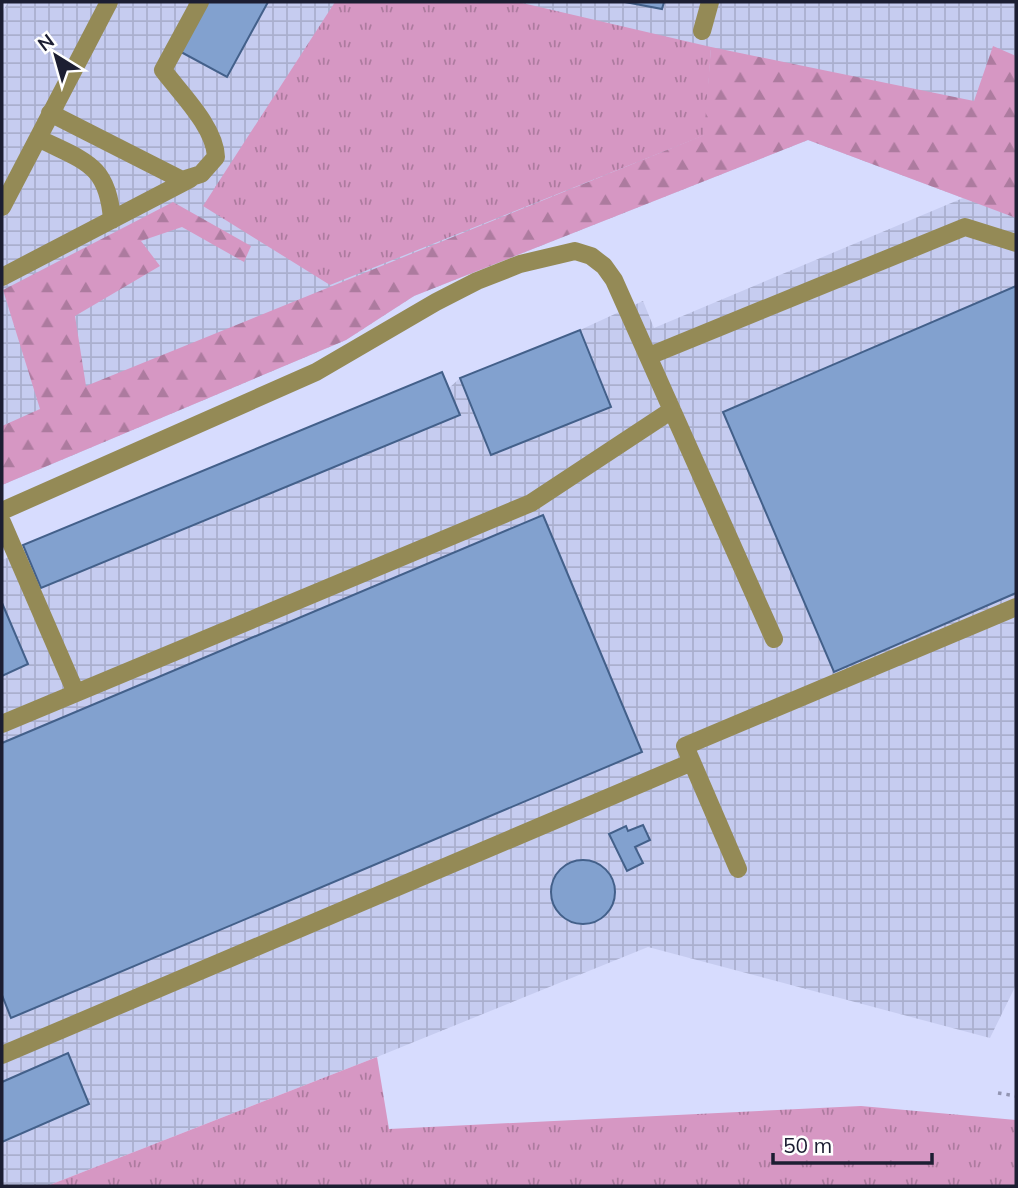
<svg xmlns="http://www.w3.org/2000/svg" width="1018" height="1188" font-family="Mulish,sans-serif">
<defs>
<pattern id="industrial-grid" width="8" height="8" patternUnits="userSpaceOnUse" patternTransform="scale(1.75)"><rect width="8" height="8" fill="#c6ccf0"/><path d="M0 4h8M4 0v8" fill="none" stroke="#aaafce"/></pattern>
<pattern id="grass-tufts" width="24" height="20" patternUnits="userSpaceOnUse" patternTransform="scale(1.75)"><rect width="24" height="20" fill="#d697c3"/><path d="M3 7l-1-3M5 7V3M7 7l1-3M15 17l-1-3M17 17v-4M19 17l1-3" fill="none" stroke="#ad7b9f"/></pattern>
<pattern id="forest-firs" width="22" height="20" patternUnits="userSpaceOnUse" patternTransform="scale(1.75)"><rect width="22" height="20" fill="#d697c3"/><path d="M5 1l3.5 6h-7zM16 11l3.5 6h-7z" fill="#ad7b9f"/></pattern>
</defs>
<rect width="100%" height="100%" fill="#d7dcfe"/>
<path fill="url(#industrial-grid)" d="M8 2H1016V985L990 1038 648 947 377 1057 47 1186H2V560L442 372 449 388 460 378 580 330 643 301 654 328 963 198 808 140 414 296 346 340 2 485V13Z"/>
<path fill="url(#grass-tufts)" d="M335 2H518L711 47 705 135 330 285 203 206Z
M377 1057 389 1129 861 1106 1016 1120V1186H47Z"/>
<path fill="url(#forest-firs)" d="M993 46 1016 56V218L808 140 414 296 346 340 2 485V426L40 409 3 290 173 202 251 246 244 262 182 227 141 241 160 266 75 316 86 386 704 135 711 47 974 101Z"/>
<path fill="#82a1cf" stroke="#43608a" stroke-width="2" d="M208 2H268L227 77 181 52Z
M625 2H664L662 9Z
M1016 286V593L834 672 723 412Z
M580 330 611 407 491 455 460 378Z
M442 372 460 415 41 588 23 545Z
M543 515 642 752 11 1018 2 995V743Z
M2 603 28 664 2 676Z
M643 825 650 840 635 847 643 863 627 871 609 834 626 826 628 831Z
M551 892a32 32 0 1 1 64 0a32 32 0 1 1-64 0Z
M68 1053 89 1104 2 1142V1082Z"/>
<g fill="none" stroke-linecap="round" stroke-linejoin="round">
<path stroke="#9295b2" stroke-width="3.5" stroke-dasharray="3.5 5" stroke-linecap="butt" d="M998 1093 1016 1096"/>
<path stroke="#948a56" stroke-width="18" d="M702 31 710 2
M50 113 182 180 201 174 216 157C215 127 181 94 163 70L200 2
M38 138C83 161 108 163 112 220
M2 207 109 2
M2 277 190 179
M649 356 965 227 1016 243
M2 511 316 372 436 302 477 281 520 264 575 251 591 256 604 266 614 280 774 639
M2 522 76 693
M2 724 531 503 672 410
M738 869 685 746 1016 607
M2 1055 692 762"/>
</g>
<rect width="1018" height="1188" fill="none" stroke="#1c1e32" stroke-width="7"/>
<g transform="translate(56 56) rotate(323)" stroke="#ffffff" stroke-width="5" paint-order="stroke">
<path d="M0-5L12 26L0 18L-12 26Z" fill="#1c1e32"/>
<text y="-10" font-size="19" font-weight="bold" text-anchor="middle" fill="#1c1e32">N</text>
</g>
<path d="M773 1153v10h159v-10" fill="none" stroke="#1c1e32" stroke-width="3.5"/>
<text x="783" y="1153" font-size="21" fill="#1c1e32" stroke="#ffffff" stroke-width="5" paint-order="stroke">50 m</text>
</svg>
